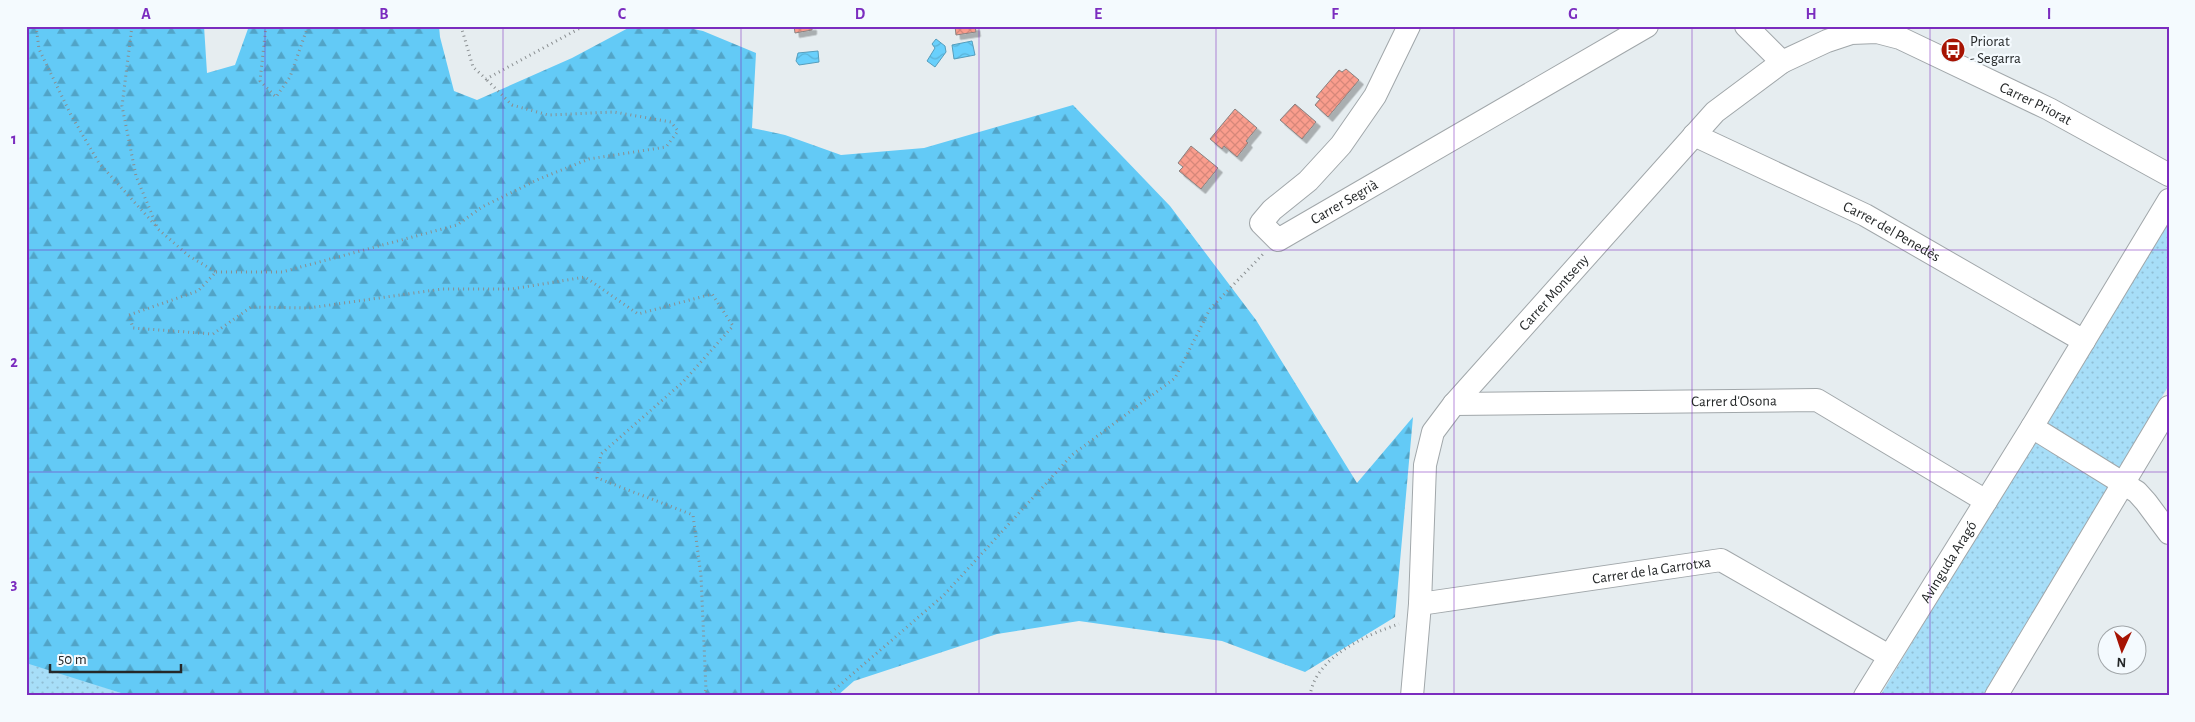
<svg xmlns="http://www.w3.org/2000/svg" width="2195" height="722" font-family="'Alegreya Sans',sans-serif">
<defs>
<pattern id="grass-dots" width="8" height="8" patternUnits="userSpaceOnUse" patternTransform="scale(1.25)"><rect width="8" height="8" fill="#a7def8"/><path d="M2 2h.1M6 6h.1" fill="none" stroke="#90bed5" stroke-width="1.8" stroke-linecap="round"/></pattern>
<pattern id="forest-firs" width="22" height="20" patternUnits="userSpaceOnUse" patternTransform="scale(1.25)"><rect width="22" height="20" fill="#63caf6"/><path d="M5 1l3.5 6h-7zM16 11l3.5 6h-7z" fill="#51a4c7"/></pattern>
<pattern id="water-waves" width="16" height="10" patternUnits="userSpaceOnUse" patternTransform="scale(1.25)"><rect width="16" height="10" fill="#69d0fc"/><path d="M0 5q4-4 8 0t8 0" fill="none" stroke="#5bb3d8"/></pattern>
<pattern id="building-cross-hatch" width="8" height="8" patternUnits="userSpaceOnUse" patternTransform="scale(1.25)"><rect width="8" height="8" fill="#fa9d8d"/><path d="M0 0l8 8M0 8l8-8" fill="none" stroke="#d6877a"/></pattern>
<filter id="shadow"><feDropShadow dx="4.5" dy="4.5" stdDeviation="0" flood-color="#0004"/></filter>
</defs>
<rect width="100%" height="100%" fill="#e6edf0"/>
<path fill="url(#grass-dots)" d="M2169 215V385L1984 696H1880Z
M26 661 124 694V696H26Z"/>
<path fill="url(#forest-firs)" d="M26 26H204L207 73 235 65 249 26H439L440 37 454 91 477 100 572 58 632 26H679L703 31 756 53 752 128 785 135 841 155 924 148 1073 105 1170 206 1256 320 1357 483 1413 417 1395 617 1305 672 1222 641 1079 621 997 634 854 681 837 696H124V694L26 663Z"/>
<path fill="url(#water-waves)" stroke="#559ebd" d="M936 39 945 46 946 52 935 67 927 61 935 48 932 44Z
M972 41 975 55 954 59 952 45Z
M818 51 819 62 799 65 796 61 798 53Z"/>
<path fill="url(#building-cross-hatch)" stroke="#898281" filter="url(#shadow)" d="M794 26H812V30L795 33Z
M955 26H975L976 32 956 35Z
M1346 69 1359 80 1328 117 1315 105 1320 99 1316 97 1339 70 1342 72Z
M1295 104 1316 122 1302 139 1280 120Z
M1235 109 1257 128 1246 141 1248 143 1237 157 1224 146 1222 149 1210 139Z
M1191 146 1218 168 1201 189 1179 171 1183 167 1178 163Z"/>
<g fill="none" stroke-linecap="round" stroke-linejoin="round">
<defs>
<g id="minor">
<path id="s1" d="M1409 26 1375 96 1341 145 1308 181 1272 210 1261 223 1278 240 1647 26"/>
<path d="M1746 26 1782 62"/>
<path id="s2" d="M1694 135 1865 215 2084 341"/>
<path id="s3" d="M1454 404 1817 400 1986 501"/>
<path d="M2032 427 2137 492 2146 502 2169 533"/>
<path id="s4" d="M1420 604 1721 560 1889 656"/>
<path id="s5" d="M1412 696 1420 604 1425 465 1433 432 1454 404 1715 112 1782 62 1827 41 1851 33 1877 32 1900 38 2049 109 2169 175"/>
<path id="s6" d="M1865 696 2032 427 2169 200"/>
<path d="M1996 696 2169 407"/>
</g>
</defs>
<use href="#minor" stroke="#a1a7aa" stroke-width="24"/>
<path stroke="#898e90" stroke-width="3" stroke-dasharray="1 4" stroke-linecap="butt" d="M36 26 39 49 71 115 99 163 156 226
M132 26 122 106 136 176 158 229 189 256 216 272 198 291 129 315 133 328 213 334 251 307 309 308 442 289H512L585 277 638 314 712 294 733 326 683 382 601 454 597 478 693 515 701 576 706 690 703 696
M266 26 260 81 276 97 290 77 308 26
M461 26 473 67 486 79 584 26
M216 272H282L457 225 482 207 539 179 589 159 666 147 678 131 671 122 614 112 548 115 512 105 486 79
M827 696 943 596 1072 455 1175 378 1210 309 1265 252
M1310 696C1315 657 1366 635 1399 624"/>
<use href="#minor" stroke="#fff" stroke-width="22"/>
</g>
<path fill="none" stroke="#7b2cbf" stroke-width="1" stroke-opacity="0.55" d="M265 26V696M503 26V696M741 26V696M979 26V696M1216 26V696M1454 26V696M1692 26V696M1930 26V696M26 250H2169M26 472H2169"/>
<defs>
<symbol id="bus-disc" viewBox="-11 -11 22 22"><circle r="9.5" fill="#a61303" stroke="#f4fafe"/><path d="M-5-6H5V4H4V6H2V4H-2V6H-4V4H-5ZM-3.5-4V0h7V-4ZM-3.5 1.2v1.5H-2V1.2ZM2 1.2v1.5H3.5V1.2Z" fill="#fff"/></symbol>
</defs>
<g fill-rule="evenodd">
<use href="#bus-disc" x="1939" y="36" width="28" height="28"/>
</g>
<g text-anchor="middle" stroke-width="4.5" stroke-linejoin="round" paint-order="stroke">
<g font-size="15" fill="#252829" stroke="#f4fafe" text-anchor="start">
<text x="1970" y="46">Priorat<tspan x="1970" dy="17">- Segarra</tspan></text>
</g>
<g font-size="15" fill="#252829" stroke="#f4fafe">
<text dy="5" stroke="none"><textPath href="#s5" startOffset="1051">Carrer Priorat</textPath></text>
<text dy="5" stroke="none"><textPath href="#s1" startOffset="350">Carrer Segrià</textPath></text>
<text dy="5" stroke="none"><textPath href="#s2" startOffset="220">Carrer del Penedès</textPath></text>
<text dy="5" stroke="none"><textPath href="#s5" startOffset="450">Carrer Montseny</textPath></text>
<text dy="5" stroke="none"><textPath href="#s3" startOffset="280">Carrer d'Osona</textPath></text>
<text dy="5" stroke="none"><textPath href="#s6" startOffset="158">Avinguda Aragó</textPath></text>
<text dy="5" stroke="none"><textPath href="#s4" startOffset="234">Carrer de la Garrotxa</textPath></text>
</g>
</g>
<rect width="2195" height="722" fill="none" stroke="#f4fafe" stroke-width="55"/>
<g transform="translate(2122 650) rotate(183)"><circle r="24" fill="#f4fafe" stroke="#a1a6a9"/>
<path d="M0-4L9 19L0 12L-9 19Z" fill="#a61303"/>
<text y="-8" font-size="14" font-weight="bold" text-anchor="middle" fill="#252829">N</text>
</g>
<path d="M50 664v8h131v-8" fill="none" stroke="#252829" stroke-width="2.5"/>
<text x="58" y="664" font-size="15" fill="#252829" stroke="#f4fafe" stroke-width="4" paint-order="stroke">50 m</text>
<rect x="28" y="28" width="2140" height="666" fill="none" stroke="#7b2cbf" stroke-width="2"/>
<g font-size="16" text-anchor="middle" font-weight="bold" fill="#7b2cbf">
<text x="146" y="19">A</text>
<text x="384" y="19">B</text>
<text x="622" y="19">C</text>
<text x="860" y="19">D</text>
<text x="1098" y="19">E</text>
<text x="1335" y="19">F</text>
<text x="1573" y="19">G</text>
<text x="1811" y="19">H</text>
<text x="2049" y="19">I</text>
<text x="14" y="144">1</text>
<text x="14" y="367">2</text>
<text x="14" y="589">3</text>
</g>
</svg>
